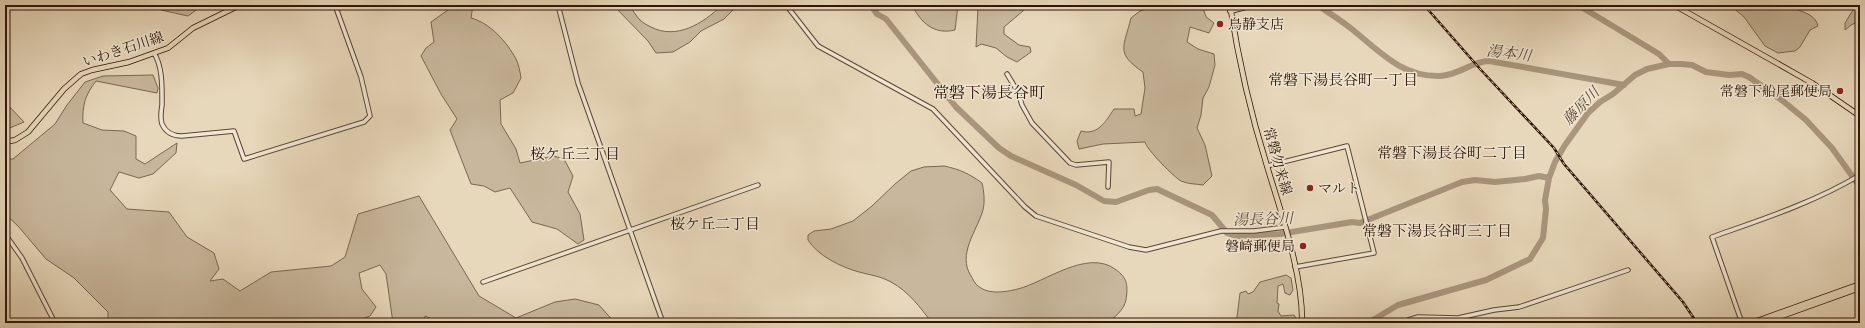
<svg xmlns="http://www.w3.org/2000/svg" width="1865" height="328" font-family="Alegreya,'Noto Serif JP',serif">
<rect width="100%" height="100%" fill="#e8d8bb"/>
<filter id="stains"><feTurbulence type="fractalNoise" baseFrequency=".005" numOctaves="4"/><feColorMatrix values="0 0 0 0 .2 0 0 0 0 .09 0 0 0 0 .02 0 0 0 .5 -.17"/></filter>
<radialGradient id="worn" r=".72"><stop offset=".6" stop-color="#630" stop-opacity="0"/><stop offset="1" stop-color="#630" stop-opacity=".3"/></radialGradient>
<path fill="#c8b79c" stroke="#7b6651" d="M156 5H203L188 16 161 10Z
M455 5H473L471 18C490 23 507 42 516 59 519 65 520 72 521 78L513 93 500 100 501 124 516 149 520 163 554 156 564 159 573 176 568 192 580 214 584 240 578 244 557 229 532 222 510 188 495 192 484 186 471 184 450 130 457 119 441 94 421 56 426 48 434 42 431 22Z
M613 5H629C633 10 636 16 640 20 643 23 647 25 651 27 676 40 703 24 722 5H738L724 19 701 31 690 42 673 52 656 53 648 41Z
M912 5H958L955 30C934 35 921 23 912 5Z
M979 5H1030L1004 27V34L1019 45 1030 47 1031 52 1017 62 1007 57 996 48 981 44 976 47 978 7Z
M1156 5H1202L1206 17 1214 23 1209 33 1190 27 1187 42 1198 49 1214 54 1215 65 1209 87 1203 98 1201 115 1197 128 1205 145 1212 176 1203 185C1197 184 1187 184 1181 181 1175 178 1146 149 1145 142L1103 144 1079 149 1077 141 1081 131C1098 136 1106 121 1114 109H1134L1135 116 1141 114 1145 88 1143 72C1115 53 1124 47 1131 18L1140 11Z
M1730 5C1748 5 1814 2 1818 26L1810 30 1800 47 1795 51 1778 53 1765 46 1744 17Z
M1856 5H1860V21L1851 25 1845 30V23Z
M153 75 158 88 157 93 96 81C85 95 82 106 83 123L102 130 124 131 136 136V159L145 164 177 143 176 153 153 174 139 178 119 172 110 190 127 209 169 212 187 237 214 253 219 269 210 281 223 279 240 291 271 272 331 266 345 257 358 214 419 196 479 296 516 318 555 302 575 299 599 305 615 323H441L425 316 424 323H393L386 274 380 265 359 273 362 289 376 307 370 316 352 323H100L99 321 108 318V312L74 278 46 259 18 226 5 214V159H13L55 124 67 105 85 82 103 76Z
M5 102 24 122 5 130Z
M944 166C959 169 970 174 982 183 984 191 985 202 983 210 977 231 957 254 971 276 973 279 975 284 978 286 989 295 1005 292 1018 289 1045 282 1087 249 1115 269 1128 278 1128 286 1126 300 1124 310 1114 318 1107 323H932C920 307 909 292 891 282 880 276 870 275 859 272 841 267 818 256 808 240V235L814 231 831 229 853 221 872 206 895 184 911 171 924 167Z
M1286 275 1291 278 1293 290 1290 295 1285 293 1283 284 1278 286 1277 303 1279 304 1278 311 1281 316 1294 315 1299 323H1229L1235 321 1237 317 1240 293 1246 291 1248 294 1253 292 1260 282Z"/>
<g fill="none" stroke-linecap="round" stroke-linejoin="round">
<path stroke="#a9967d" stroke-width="6" d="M871 5 877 14 886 19 956 107 999 148 1011 156 1076 185 1104 201 1116 202 1149 190 1157 189 1212 215 1227 233 1236 236 1280 234 1352 222 1360 223 1462 182 1475 180 1495 182 1525 179 1539 176 1549 178
M1318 5C1330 14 1342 21 1353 30 1380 52 1402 77 1440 76 1460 75 1472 61 1489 61L1624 85
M1578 5 1659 54 1669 64
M1368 323 1398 305 1486 280 1530 259 1543 238 1546 209 1545 200 1549 178 1555 162 1565 145 1588 113 1600 102 1613 94 1635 75 1647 69 1669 64H1681L1692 65 1706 72 1729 75 1742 74 1749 77 1783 101 1806 120 1832 148 1860 187"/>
<defs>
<path id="tertiary" d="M558 5 578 83 663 323
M786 5 818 46 933 109 1025 207 1036 216 1129 247 1146 250 1221 231H1254L1285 227
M154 53C163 67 162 89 162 105 161 111 160 118 162 124 166 133 173 136 182 136L234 131 244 159 364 122 370 116 361 77 335 5
M1007 74 1018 92 1022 105 1032 123 1070 163 1076 165 1109 162 1108 187
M1267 166 1347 146 1374 253 1295 267
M5 234 22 258 55 323
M483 282 758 185
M1408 320 1418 317 1458 318 1494 310 1519 307 1628 270
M1742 323 1712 237C1763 219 1813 203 1860 175"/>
<path id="primary" d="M1230 5C1238 57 1251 115 1267 166 1281 213 1303 274 1302 323
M1674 5 1812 83 1860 116
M1230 11 1254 5
M5 142 15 140 28 132 64 89 81 74 92 70 129 62 168 48 193 28 240 5
M1751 323 1860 284
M1762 323 1860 288"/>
</defs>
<use href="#tertiary" stroke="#5c4633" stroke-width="5.5"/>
<use href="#primary" stroke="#2e1506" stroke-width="6"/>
<use href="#tertiary" stroke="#f0e6d3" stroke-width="3.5"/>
<use href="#primary" stroke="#e8d8bb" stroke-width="4.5"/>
<defs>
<path id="rail" d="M1424 5 1481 70 1554 148 1564 164 1683 302 1697 323"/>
</defs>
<use href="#rail" stroke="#2e1506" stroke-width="2.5"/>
<use href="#rail" stroke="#f0e6d3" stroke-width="1" stroke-dasharray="3" stroke-linecap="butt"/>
</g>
<g fill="#8f2418" stroke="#f0e6d3" stroke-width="1.5">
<circle cx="1220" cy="24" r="4"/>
<circle cx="1840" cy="91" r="4"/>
<circle cx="1310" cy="188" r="4"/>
<circle cx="1303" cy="246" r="4"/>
</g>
<g text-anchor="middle" stroke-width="3" stroke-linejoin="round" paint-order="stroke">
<g font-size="14" fill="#2e1506" stroke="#f0e6d3" text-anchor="start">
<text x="1228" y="29">鳥静支店</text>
<text x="1832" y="96" text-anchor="end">常磐下船尾郵便局</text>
<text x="1318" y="193">マルト</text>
<text x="1295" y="251" text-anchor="end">磐崎郵便局</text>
</g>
<g font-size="14" fill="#2e1506" stroke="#f0e6d3">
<text transform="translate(123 49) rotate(-18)" y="5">いわき石川線</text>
<text transform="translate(1278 161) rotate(74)" y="5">常磐勿来線</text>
</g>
<g font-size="15" font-style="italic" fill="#5f4936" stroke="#f0e6d3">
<text transform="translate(1509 53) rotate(7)" y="5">湯本川</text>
<text transform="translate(1581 106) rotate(-46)" y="5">藤原川</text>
<text transform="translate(1263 219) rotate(-2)" y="5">湯長谷川</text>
</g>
<g font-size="15" fill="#2e1506" stroke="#f0e6d3">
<text x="1343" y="85">常磐下湯長谷町一丁目</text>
<text x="1452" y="158">常磐下湯長谷町二丁目</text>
<text x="575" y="159">桜ケ丘三丁目</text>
<text x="715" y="229">桜ケ丘二丁目</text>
<text x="1437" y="236">常磐下湯長谷町三丁目</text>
</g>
<g font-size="16" fill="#2e1506" stroke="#f0e6d3">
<text x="989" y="98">常磐下湯長谷町</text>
</g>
</g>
<rect width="1865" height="328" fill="none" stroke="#e8d8bb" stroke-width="20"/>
<rect x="6" y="6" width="1853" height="316" fill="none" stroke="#2e1506" stroke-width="2"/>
<rect x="10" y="10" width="1845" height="308" fill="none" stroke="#2e1506"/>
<rect width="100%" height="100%" filter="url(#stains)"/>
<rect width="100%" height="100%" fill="url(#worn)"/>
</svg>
